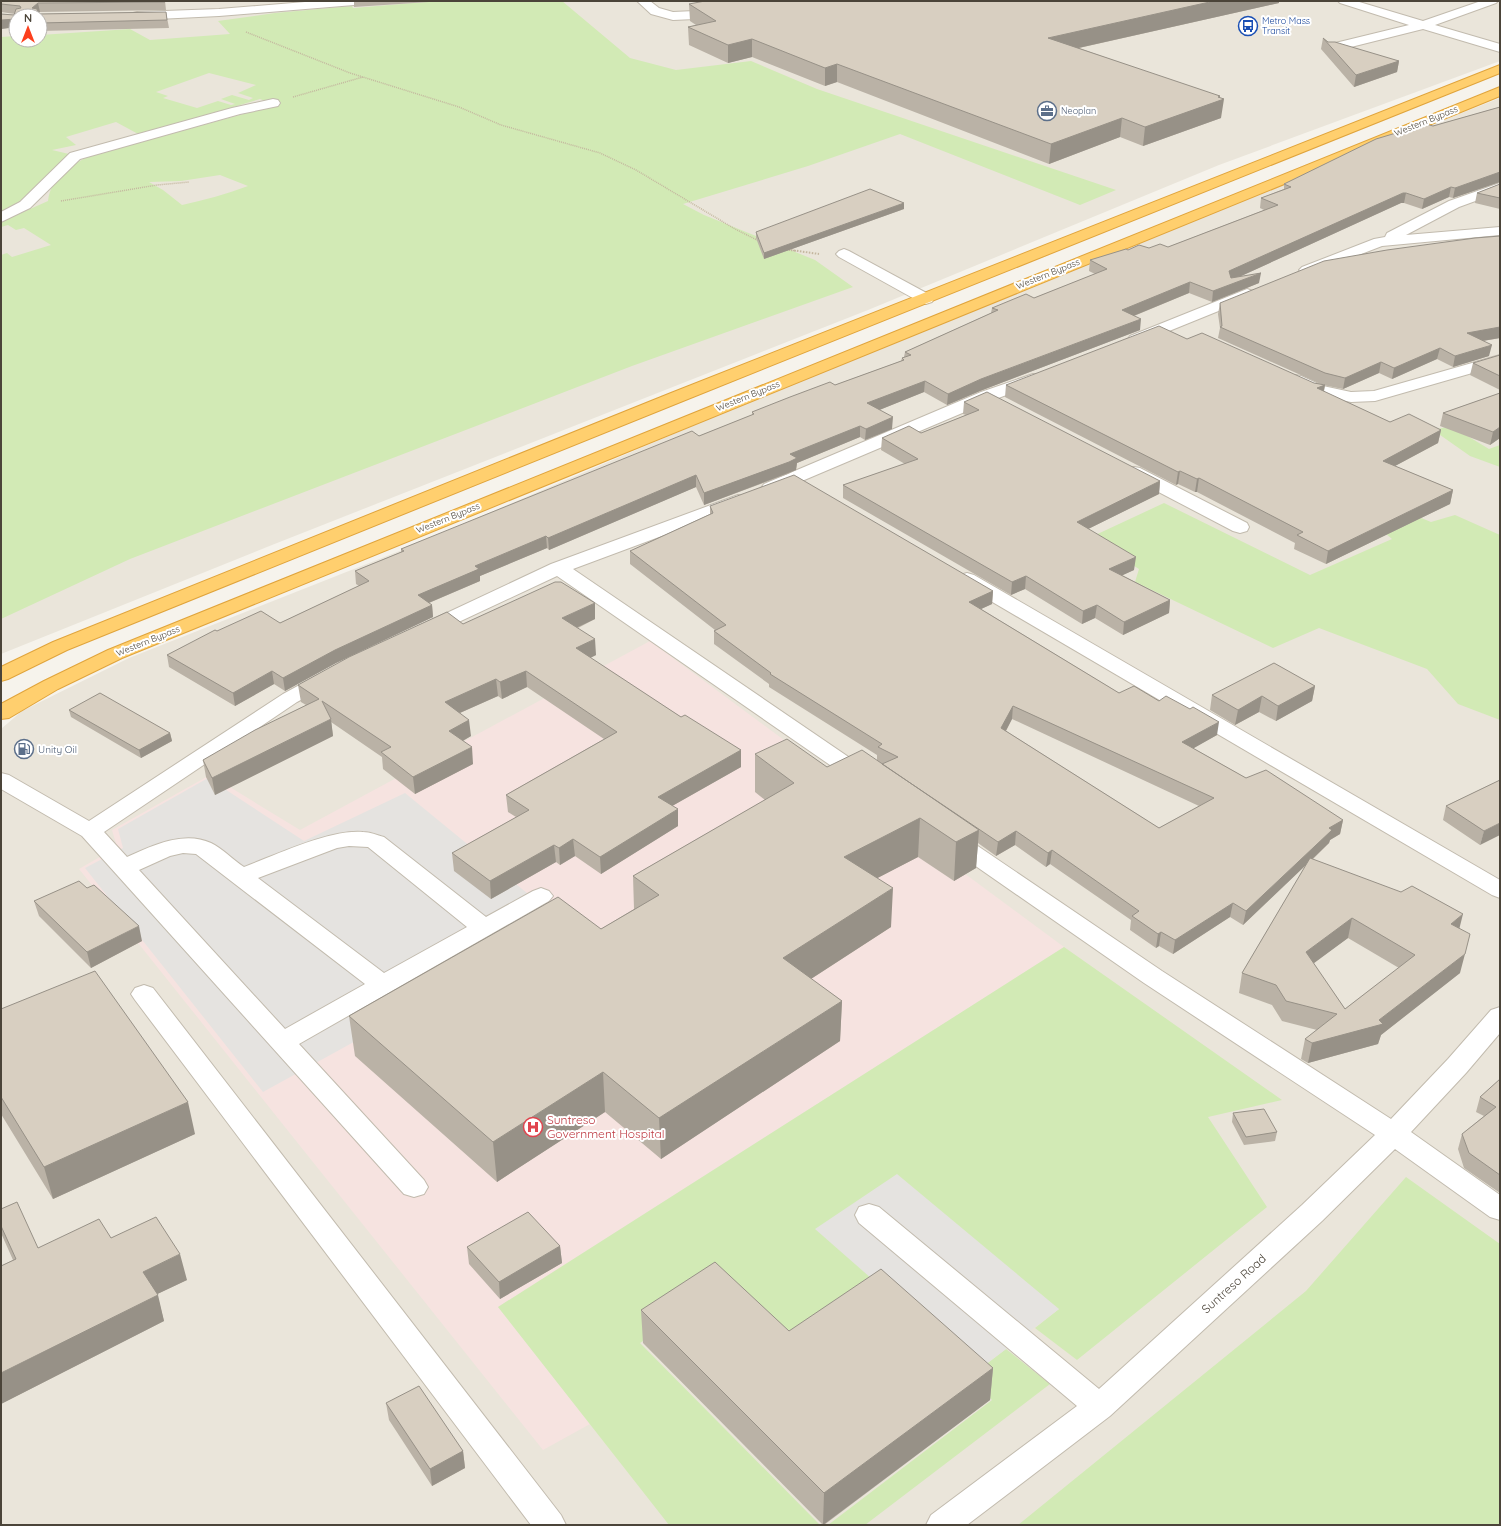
<svg xmlns="http://www.w3.org/2000/svg" width="1501" height="1526" font-family="Quicksand,sans-serif">
<rect width="100%" height="100%" fill="#f6f3ec"/>
<path fill="#eae5da" fill-rule="evenodd" d="M1 1H1500V61L1219 165 868 310 272 545 1 654ZM16 16H40V40H16Z
M1500 98V1525H1V729L22 711 129 658 402 550 739 406 1332 164Z"/>
<path fill="#f6e3e0" d="M650 641 1064 947 498 1307 590 1424 543 1450 79 869 117 847 112 830 210 775 300 830Z"/>
<path fill="#d2eab5" fill-rule="evenodd" d="M438 1H562L630 58 676 70 751 61 817 89 1116 190 1080 205 900 134 808 166 683 204 704 215 815 260 853 287 632 366 130 559 1 619V255L7 253 12 257 51 245 24 228 16 230 8 225 1 227V222L48 201C51 177 70 165 90 156L276 105 260 99 140 135 116 122 66 137 76 145 52 150 69 154 32 193 1 213V37L16 36V40H40V35L130 29 150 40 230 34 218 21 275 13 352 6 353 8ZM209 73 256 85 238 93 253 98 249 100 232 95 221 99 235 104 231 105 218 101 197 108 163 98 168 96 156 92ZM220 175 248 186C226 194 205 200 182 205L163 190 149 182 181 181Z
M1451 426 1489 449 1500 445V467L1470 456 1433 430Z
M1164 503 1310 575 1392 539 1370 520 1387 504 1431 522 1455 515 1500 535V720L1458 704 1427 669 1319 628 1273 648 1135 582 1139 569 1089 538Z
M1064 947 1282 1100 1208 1117 1267 1207 1077 1360 1035 1328 1059 1309 887 1292 789 1359 716 1292 640 1343 820 1525H669L498 1307Z
M1406 1177 1500 1244V1525H1018L1306 1291Z
M1006 1349 1050 1384 865 1525H828L992 1400 952 1362 977 1371Z"/>
<path fill="#e5e3e0" d="M208 778 304 841 405 793 566 925 263 1092 85 868 123 848 118 829Z
M897 1174 1059 1309 977 1371 815 1229Z"/>
<g fill="none" stroke-linecap="round" stroke-linejoin="round">
<defs>
<path id="minor" d="M317 1H360L358 3 354 5 219 16 137 20 133 19 131 16 133 13 137 12 219 9Z
M637 1H650L659 8 673 12 695 11 754 1H780L778 3 774 5 695 19 673 20 651 14Z
M1338 1H1356L1423 21 1481 1H1498L1496 3 1435 25 1500 44V52L1423 29 1331 52 1327 51 1325 48 1327 45 1409 25 1340 3Z
M273 99 278 100 280 103 278 106 240 114 80 159 30 208 1 222V212L20 202 70 153 232 108Z
M1500 183V192L1459 207 1406 235 1500 227V235L1382 246 1312 273 1307 275 1302 273 1299 270 1302 267 1374 239 1385 237 1387 233 1449 201Z
M844 249 849 251 932 296 934 299 932 302 926 304 920 302 839 257 836 254 839 251Z
M1247 289 1253 291 1255 294 1253 297 1142 342 1136 344 1130 342 1128 339 1130 336Z
M1500 355V365L1375 401 1351 402 1312 394 1289 384 1287 380 1289 376 1295 375 1301 376 1323 386 1351 392 1374 391Z
M1033 374 1039 375 1041 379 1039 383 993 400 776 492 770 493 764 492 761 488 764 484 981 392Z
M1134 467 1140 468 1247 523 1249 527 1247 531 1240 533 1233 531 1128 476 1125 472 1128 468Z
M738 495 745 497 747 501 745 505 573 569 872 773 875 778 872 783 864 785 856 783 557 576 433 634 426 636 419 634 416 630 419 626 551 564Z
M967 573 974 575 1500 880V898L1492 895 960 583 957 579 960 575Z
M325 673 332 675 335 679 332 683 297 702 104 832 127 857C151 846 184 830 211 843 222 848 233 860 244 867 276 855 330 829 363 832 370 832 377 835 384 837L486 917 533 891 541 888 549 891 553 896 549 901 299 1044 424 1180 428 1187 424 1194 414 1197 404 1194 82 836 1 789V773L9 775 89 821 283 694 318 675ZM349 846 368 847 467 927 384 973 258 878 337 848ZM183 853 196 854 365 984 285 1029 139 870 170 856Z
M952 832 960 834 1162 971 1391 1119 1448 1059 1491 1010 1500 1007V1033L1466 1073 1411 1132 1500 1195V1220L1490 1217 1395 1149 1322 1221 1110 1416 967 1525H926L931 1515 1077 1406 859 1223 855 1215 859 1207 869 1204 879 1207 1099 1389 1302 1205 1375 1135 1144 983 944 844 940 839 944 834Z
M144 985 153 988 561 1515 566 1525H531L135 1000 131 994 135 988Z"/>
<path id="highway" d="M1500 65V73L683 401 67 650 8 679 1 681V667L53 642 671 393Z
M1500 87V96L122 658 58 689 9 718 1 719V704L44 681 108 650Z"/>
</defs>
<use href="#minor" stroke="#c2bbae" stroke-width="2"/>
<use href="#highway" stroke="#e0a43c" stroke-width="2"/>
<path stroke="#c4b79f" stroke-width="1.5" stroke-dasharray="1 1" stroke-linecap="butt" d="M246 32 350 73 459 107 501 125 600 153 636 170 735 229 759 241
M293 97 363 77
M61 201 157 185 189 182
M787 250 799 251"/>
<path stroke="#c4b79f" stroke-width="2" stroke-dasharray="1.5 1.5" stroke-linecap="butt" d="M791 250 819 254"/>
<use href="#minor" fill="#fff" fill-rule="evenodd"/>
<use href="#highway" fill="#ffcf6e" fill-rule="evenodd"/>
</g>
<path fill="#bab2a6" fill-rule="evenodd" d="M1 1H165L166 10 40 12 38 13V14L166 12 169 28 40 31V16H16V27L1 29V14L14 15 15 14 1 12Z
M354 1H444L354 7Z
M1279 3 1079 48 1220 98 1221 118 1143 146 1120 137 1049 164 837 82 825 86 752 57 728 63 689 45 688 27 696 25 690 21 689 4Z
M1323 38 1328 42 1399 61 1397 72 1354 87 1321 49Z
M1500 107V182L1453 198 1449 197 1422 209 1404 203H1401L1239 277 1259 283 1212 302 1189 293 1134 316 1140 330 980 391 947 405 924 392 879 410 892 429 865 440 860 437 797 463 796 470 788 474 704 505 696 487 549 550 547 548 480 576V581L429 603 432 605 433 617 336 663 285 691 274 684 235 706 169 667 167 655 217 631 280 623 359 586 356 584 355 571 401 552V549L699 436 752 415V412L835 385 901 361 902 358 904 357 905 352 991 313 992 308 1034 298 1095 274 1089 271 1090 260 1128 250 1168 247 1264 210 1260 208 1261 198 1284 189V184L1433 126Z
M1500 184V209L1475 203 1477 193Z
M904 209 764 259 756 238V232Z
M1500 236V338L1483 341 1489 356 1453 367 1437 359 1392 379 1379 373 1343 389 1323 385 1218 338 1220 328 1218 314 1220 303Z
M1187 339 1314 383 1325 385 1324 392 1390 422 1441 430 1438 443 1395 466 1453 490 1450 504 1326 564 1294 549 1295 543 1197 492H1195L1178 484 1176 485 1005 397 1006 385Z
M1500 355V390L1470 375 1473 363Z
M1500 393V438L1490 445 1440 426 1443 413Z
M964 402 1160 481 1159 494 1088 529 1134 570 1122 575 1170 600 1169 613 1123 635 1095 618 1082 624 1025 589 1011 595 843 498V485L905 464 881 450 882 438 921 433 966 415 963 414Z
M710 506 993 591 992 604 981 609 1119 693 1217 735 1193 748 1246 778 1343 820 1340 834 1330 840 1329 843 1313 859 1459 928 1460 973 1381 1035 1378 1044 1308 1063 1301 1059 1305 1039 1317 1030 1282 1021 1272 1005 1239 993 1242 973 1306 865 1243 925 1230 917 1173 954 1159 946 1156 948 1130 930 1131 920 1050 864 1046 867 1015 845 996 856 978 843 976 868 954 881 918 857 877 878 891 927 811 979 842 1001 840 1041 661 1159 605 1112 497 1182 355 1056 349 1016 601 929 634 909 633 876 765 800 755 792V754L827 767 883 764 877 761V755L769 687V684L714 644V631L715 630 630 564V551L710 514ZM1012 719 1199 806 1159 828 1006 731ZM1348 938 1399 968 1345 1009 1313 963Z
M595 619 578 628 596 655 590 658 681 717 741 750V767L672 806 678 826 601 874 575 856 560 865 556 862 491 899 454 871 452 853 516 817 508 812 506 795 604 739 527 687 502 699 498 696 460 713 471 736 463 741 473 764 415 794 383 769 382 757 331 722 333 736 215 795 206 777 203 760 306 705 301 702 298 685 463 624Z
M1315 686 1312 701 1276 721 1259 712 1235 725 1210 710 1212 695Z
M69 710 170 733 172 741 141 758 71 717Z
M1500 780 1480 845 1443 820 1446 806Z
M34 901 142 941 91 968 39 916Z
M1 1009 195 1134 53 1199 1 1114Z
M1500 1079V1193L1464 1168 1458 1149 1462 1134 1484 1116 1476 1112 1480 1097Z
M1233 1113 1277 1132 1275 1141 1244 1145 1232 1122Z
M1 1209 38 1248 111 1238 187 1280 157 1294 164 1321 1 1404V1266L13 1260 1 1233Z
M560 1246 562 1263 500 1299 469 1264 467 1247Z
M641 1310 993 1368 990 1400 824 1525H823L643 1343Z
M386 1403 463 1451 465 1468 432 1486 389 1420Z"/>
<path fill="#979187" d="M431 1H444L431 2Z
M1214 1H1279V3L1047 55 1048 38Z
M38 3 40 12 34 16 32 8Z
M16 19V27L1 29V20Z
M752 39V57L728 63V45Z
M1399 61 1397 72 1354 87 1356 75Z
M837 64V82L825 86V68Z
M1220 96V100L1224 99 1221 118 1143 146 1145 127Z
M1122 118 1120 137 1049 164 1051 144Z
M1500 172V182L1453 198 1455 188Z
M1451 187 1449 197 1422 209 1424 199Z
M1403 193H1406L1404 203H1401L1228 282 1229 271Z
M904 203V209L764 259V253Z
M1261 273 1259 283 1212 302 1213 291Z
M1190 282 1189 293 1121 321 1122 310Z
M1141 319 1140 330 980 391 947 405 948 394 981 379Z
M1500 327V338L1464 344 1467 333Z
M1492 345 1489 356 1453 367 1455 356Z
M1440 348 1437 359 1392 379 1394 368Z
M1381 362 1379 373 1343 389 1345 378Z
M925 381 924 392 867 415V403Z
M1325 385 1322 398 1317 388Z
M893 417 892 429 865 440 866 429Z
M860 426V437L797 463 796 470 704 505V493L790 454Z
M1500 427V438L1490 445 1493 432Z
M1441 430 1438 443 1380 474 1383 461Z
M1180 471 1178 484 1176 485 1178 472Z
M696 475V487L549 550 548 538Z
M1199 478 1197 492H1195L1197 479Z
M1160 481 1159 494 1076 535 1077 522Z
M1453 490 1450 504 1326 564 1328 551Z
M546 536 547 548 480 576V581L419 607 418 595 475 566Z
M1136 557 1134 570 1108 582 1109 569Z
M1026 576 1025 589 1011 595 1012 582Z
M993 591 992 604 968 615 969 602Z
M1170 600 1169 613 1123 635 1124 622Z
M595 603V619L563 634 562 618Z
M432 605 433 617 336 663 285 691 283 678 335 650Z
M1097 605 1095 618 1082 624 1083 611Z
M595 639 596 655 576 665V648Z
M272 671 274 684 235 706 233 693Z
M526 671 527 687 502 699 500 682Z
M496 679 498 696 446 719 445 702Z
M1315 686 1312 701 1276 721 1278 706Z
M1262 696 1259 712 1235 725 1238 710Z
M1013 706 1012 719 1000 742 1001 728Z
M331 719 333 736 215 795 212 778Z
M469 720 471 736 450 748 449 731Z
M1219 722 1217 735 1180 756 1182 742Z
M170 733 172 741 141 758 139 750Z
M472 747 473 764 415 794 413 777Z
M741 750V767L658 814V797Z
M678 809V826L601 874 600 857Z
M920 818 918 857 843 896 844 857Z
M1343 820 1340 834 1330 840 1329 843 1243 925 1246 911 1329 828Z
M1500 823V835L1480 845 1484 831Z
M979 830 976 868 954 881 956 842Z
M1016 831 1015 845 996 856 998 842Z
M573 839 575 856 560 865 559 848Z
M554 845 556 862 491 899 490 881Z
M1052 850 1050 864 1046 867 1048 853Z
M893 888 891 927 783 997V958Z
M1233 903 1230 917 1173 954 1175 940Z
M1463 914 1458 934 1451 924Z
M1352 918 1348 938 1302 972 1306 952Z
M139 926 142 941 91 968 87 952Z
M1161 932 1159 946 1156 948 1158 934Z
M1465 954 1460 973 1381 1035 1378 1044 1308 1063 1312 1043 1379 1020Z
M842 1001 840 1041 661 1159 659 1118Z
M603 1072 605 1112 497 1182 493 1142Z
M188 1102 195 1134 53 1199 44 1167Z
M560 1246 562 1263 500 1299 499 1282Z
M180 1254 187 1280 149 1298 143 1272Z
M158 1295 164 1321 1 1404V1373Z
M993 1368 990 1400 823 1525 824 1493Z
M463 1451 465 1468 432 1486 430 1469Z"/>
<path fill="#d8cfc1" stroke="#979187" fill-rule="evenodd" d="M1 1H165V2L38 3 32 8 37 9 38 14 166 12 167 20 40 23V16H16V19L1 20V14L14 15 16 9 21 8 20 6 1 4Z
M705 1H1214L1048 38 1220 96 1218 97 1224 99 1145 127 1122 118 1051 144 837 64 825 68 752 39 728 45 688 27 716 21 689 4Z
M1323 38 1328 42H1335L1399 61 1356 75Z
M1500 107V172L1455 188 1451 187 1424 199 1406 193H1403L1229 271 1231 278 1261 273 1213 291 1190 282 1122 310 1141 319 981 379 948 394 925 381 867 403 893 417 866 429 860 426 790 454 797 458 789 462 704 493 696 475 548 538 546 536 475 566 479 569 418 595 432 605 335 650 283 678 272 671 233 693 167 655 215 630 217 631 261 611 280 623 369 581 355 571 404 551 401 549 692 431 699 436 754 414 752 412 790 397 830 382 835 385 904 360 902 358 911 355 905 352 998 310 992 308 1026 294 1034 298 1107 269 1090 260 1126 249 1128 250 1139 245 1149 248 1160 244 1168 247 1278 205 1261 198 1291 187 1284 184 1376 139 1426 124 1433 126Z
M1500 184V198L1477 193Z
M870 189 904 203 764 253 756 232Z
M1500 236V327L1467 333 1492 345 1455 356 1440 348 1394 368 1381 362 1345 378 1325 373 1220 327 1222 326 1220 303 1324 261 1387 250 1475 238Z
M1159 326 1187 339 1202 333 1314 383 1325 385 1317 388 1390 422 1409 414 1441 430 1383 461 1453 490 1328 551 1297 535 1303 532 1199 478 1197 479 1180 471 1178 472 1006 385Z
M1500 355V376L1473 363Z
M987 392 1160 481 1077 522 1136 557 1109 569 1170 600 1124 622 1097 605 1083 611 1026 576 1012 582 843 485 918 459 882 438 909 426 921 433 979 410 964 402Z
M1500 393V427L1493 432 1443 413Z
M794 475 993 591 969 602 1119 693 1134 686 1159 701 1166 696 1190 709 1193 707 1219 722 1182 742 1246 778 1266 770 1343 820 1329 828 1332 830 1246 911 1233 903 1175 940 1161 932 1158 934 1132 916 1139 911 1052 850 1048 853 1016 831 998 842 882 764 898 757 878 747 882 744 770 674 771 673 714 631 726 625 630 551 713 513 710 506ZM1013 706 1214 798 1159 828 1001 728Z
M555 582H561L595 603 562 618 595 639 576 648 681 717 685 715 741 750 658 797 678 809 600 857 573 839 559 848 554 845 490 881 452 853 529 810 506 795 617 732 526 671 500 682 496 679 445 702 469 720 449 731 472 747 413 777 381 752 391 747 322 701 331 719 212 778 203 760 255 730 319 699 298 685 349 657 447 612 463 624Z
M1274 663 1315 686 1278 706 1262 696 1238 710 1212 695Z
M100 693 170 733 139 750 69 710Z
M787 739 827 767 862 750 979 830 956 842 920 818 844 857 893 888 783 958 842 1001 659 1118 603 1072 493 1142 349 1016 558 897 601 929 659 895 633 876 794 783 755 754Z
M1500 780V823L1484 831 1446 806Z
M1310 858 1401 892 1412 886 1463 914 1451 924 1470 934 1465 954 1379 1020 1383 1024 1312 1043 1305 1039 1337 1014 1286 1001 1276 985 1242 973ZM1352 918 1415 955 1345 1009 1306 952Z
M79 881 87 888 94 885 139 926 87 952 34 901Z
M95 971 188 1102 44 1167 1 1097V1009Z
M1500 1079V1175L1469 1153 1462 1134 1496 1107 1480 1097Z
M1264 1109 1277 1132 1246 1137 1233 1113Z
M17 1202 38 1248 99 1219 111 1238 156 1217 180 1254 143 1272 158 1295 1 1373V1266L16 1259 1 1226V1209Z
M528 1212 560 1246 499 1282 467 1247Z
M715 1262 789 1331 881 1269 993 1368 824 1493 641 1310Z
M419 1386 463 1451 430 1469 386 1403Z"/>
<defs>
<symbol id="bus-ring" viewBox="-11 -11 22 22"><circle r="9.5" fill="#fff" stroke="#1a4fb4" stroke-width="1.5"/><path d="M-5-6H5V4H4V6H2V4H-2V6H-4V4H-5ZM-3.5-4V0h7V-4ZM-3.5 1.2v1.5H-2V1.2ZM2 1.2v1.5H3.5V1.2Z" fill="#1a4fb4"/></symbol>
<symbol id="office-ring" viewBox="-11 -11 22 22"><circle r="9.5" fill="#fff" stroke="#5c6f8a" stroke-width="1.5"/><path d="M-6-3h4V-5.5h4V-3h4V5H-6ZM-1-4.5V-3h2v-1.5ZM-6 0V1H6V0Z" fill="#5c6f8a"/></symbol>
<symbol id="fuel-ring" viewBox="-11 -11 22 22"><circle r="9.5" fill="#fff" stroke="#5c6f8a" stroke-width="1.5"/><path d="M-5.5-6h7V0h2V4h1.3V-2.5L3-4.5l.8-.8L6-3V5H2.5V1h-1V6h-7ZM-4.2-4.7v3.2H.2V-4.7Z" fill="#5c6f8a"/></symbol>
<symbol id="hospital-ring" viewBox="-11 -11 22 22"><circle r="9.5" fill="#fff" stroke="#e0444e" stroke-width="1.5"/><path d="M-5-5h3v3.5h4V-5h3V5h-3V1.5h-4V5h-3Z" fill="#e0444e"/></symbol>
</defs>
<g fill-rule="evenodd">
<use href="#bus-ring" x="1237" y="15" width="22" height="22"/>
<use href="#office-ring" x="1036" y="100" width="22" height="22"/>
<use href="#fuel-ring" x="13" y="738" width="22" height="22"/>
<use href="#hospital-ring" x="522" y="1116" width="22" height="22"/>
</g>
<g text-anchor="middle" stroke-width="4" stroke-linejoin="round" paint-order="stroke">
<g font-size="9" fill="#164399" stroke="#fff" text-anchor="start">
<text x="1262" y="24">Metro Mass<tspan x="1262" dy="10">Transit</tspan></text>
</g>
<g font-size="9" fill="#4e5e75" stroke="#fff" text-anchor="start">
<text x="1061" y="114">Neoplan</text>
</g>
<g font-size="9" fill="#4b4439" stroke="#fff">
<text transform="translate(1426 121) rotate(-22)" y="3">Western Bypass</text>
<text transform="translate(1048 274) rotate(-22)" y="3">Western Bypass</text>
<text transform="translate(748 396) rotate(-22)" y="3">Western Bypass</text>
<text transform="translate(448 518) rotate(-22)" y="3">Western Bypass</text>
<text transform="translate(148 641) rotate(-22)" y="3">Western Bypass</text>
</g>
<g font-size="10" fill="#4e5e75" stroke="#fff" text-anchor="start">
<text x="38" y="753">Unity Oil</text>
</g>
<g font-size="12" fill="#be3a42" stroke="#fff" text-anchor="start">
<text x="547" y="1124">Suntreso<tspan x="547" dy="14">Government Hospital</tspan></text>
</g>
<g font-size="12" fill="#4b4439" stroke="#fff">
<text transform="translate(1234 1284) rotate(-42)" y="4">Suntreso Road</text>
</g>
</g>
<rect width="1501" height="1526" fill="none" stroke="#4b4439" stroke-width="4"/>
<g transform="translate(28 28)"><circle r="19" fill="#ffffff" stroke="#b7b4b0"/>
<path d="M0-3L7 15L0 10L-7 15Z" fill="#fc3f1d"/>
<text y="-6" font-size="11" font-weight="bold" text-anchor="middle" fill="#4b4439">N</text>
</g>
</svg>
